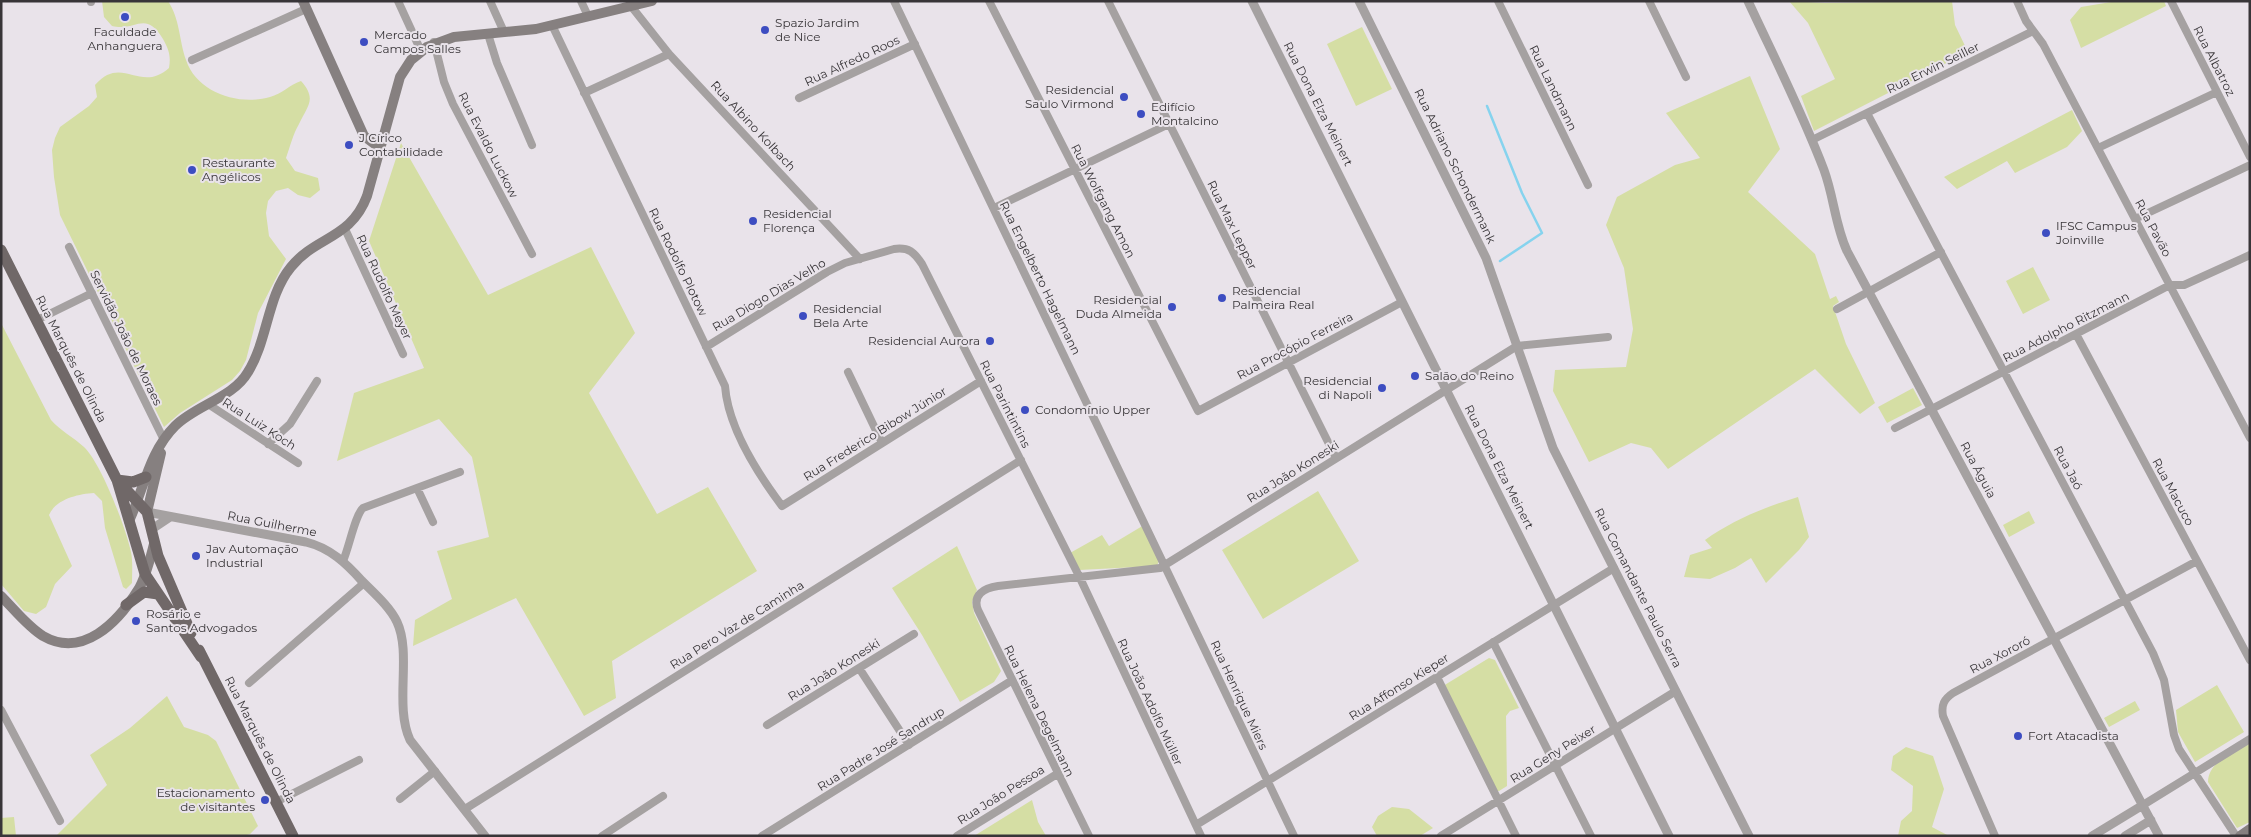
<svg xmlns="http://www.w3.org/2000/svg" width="2251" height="837" font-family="Montserrat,sans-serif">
<rect width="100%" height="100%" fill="#e9e3ea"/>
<path fill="#d5dea4" d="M102 1H168C180 19 179 40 186 60 197 93 239 106 270 97 282 94 289 85 301 81 317 99 308 105 299 124 293 134 290 147 286 158L295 171 318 178 320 190 310 198 298 195 288 188 276 191 268 201 266 213 269 236 286 259 258 313 246 360 240 371 232 380 180 413 164 427 60 215 54 177 52 150 55 138 60 127 89 106 97 97 95 85C122 54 140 94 169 68 171 56 169 50 163 39 145 9 136 32 112 26L104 17Z
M1789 1 1825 3 1952 1 1955 25 1968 52 1814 131 1801 96 1835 79 1808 23Z
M2117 1H2164L2166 6 2081 48 2070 20 2081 7Z
M1362 27 1392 89 1356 106 1327 44Z
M1750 76 1780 149 1748 192 1815 254 1830 299 1836 296 1839 302 1833 306 1846 344 1875 403 1860 414 1815 369 1668 469 1651 448 1631 443 1589 462 1553 391 1555 370 1626 367 1633 329 1624 268 1606 225 1617 197 1675 165 1700 158 1666 113Z
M2072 110 2082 131 2067 147 2015 173 2007 161 1957 189 1944 177Z
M401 143 488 295 591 247 635 333 589 393 657 514 708 487 757 571 612 661 616 698 584 716 516 598 413 646 415 620 452 599 437 551 489 537 472 457 439 419 337 461 354 393 424 368 369 241Z
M2033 267 2050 300 2023 314 2006 281Z
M1 323 51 420C61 431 73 437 84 447 101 463 126 528 131 552 133 562 132 573 132 583L126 589 123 587 105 528 102 501 94 493C78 494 56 499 49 515L72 566 55 584 46 607 36 614 24 611 1 584Z
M1913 388 1922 405 1887 423 1878 407Z
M1318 491 1359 561 1263 619 1222 550Z
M1798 497 1809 537 1799 550 1766 583 1751 558 1735 568 1710 579 1684 577 1690 555 1712 548 1705 540C1733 520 1765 507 1798 497Z
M2029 511 2035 523 2009 537 2003 525Z
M1144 525 1160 558 1157 566 1079 570 1070 553 1102 535 1109 546Z
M957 546 977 590 972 602 974 613 1001 671 994 682 960 702 922 635 892 588Z
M1489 658 1495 660 1519 708 1510 711 1506 716 1507 786 1499 791 1493 790 1443 686Z
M2217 685 2244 732 2195 762 2178 732 2176 710Z
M167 696 184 727 208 735 216 741 258 826 250 834 244 836H56L107 785 90 755 130 728Z
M2135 701 2140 710 2109 727 2104 718Z
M2250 742V822L2237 828 2208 782C2208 762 2234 752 2250 742Z
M1906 747 1933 756 1944 789 1932 827 1949 836H1898L1901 821 1912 811 1913 786 1891 770 1893 756Z
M1032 800 1038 822 1046 836H974Z
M1392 807 1409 809 1433 828 1420 836H1377L1372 827 1378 816Z
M14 817 16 836H1V818Z"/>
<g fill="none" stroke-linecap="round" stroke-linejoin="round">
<path stroke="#86d3ee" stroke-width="2.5" d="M1487 106 1522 193 1542 233 1500 261"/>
<path stroke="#a5a1a1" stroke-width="8" d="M91 1V2
M398 1 421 51
M490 1 504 32
M581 1 588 16
M894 1 1294 836
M989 1 1198 411 1402 302
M1108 1 1336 458
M1498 1 1588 185
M1649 1 1686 77
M2017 1 2026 21 2043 44 2250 438
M2171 1 2250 157
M631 6 669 54 860 259
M552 25 725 386C728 427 758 474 782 506L981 381
M488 34 497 63 532 145
M434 42 444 82 453 104 532 254
M192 60 306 9
M584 93 669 54
M799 98 915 44
M1867 113 2153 653 2164 680 2174 735 2179 749 2236 836
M1812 140 2033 31
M2098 148 2217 92
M994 208 1169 124
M2135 219 2250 165
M345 229 403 354
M69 247 164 440
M1837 309 1941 252
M37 320 92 293
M2076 334 2250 660
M706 347 827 272 845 263 894 249C909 247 914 252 922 264L1080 578 1201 836
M848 372 882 443
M208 404 298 463
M1895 428 2170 285H2184L2250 255
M268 444 290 424 317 381
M417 488 433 522
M343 561C349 548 355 515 363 508L460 472
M1493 642 1591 836
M859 668 909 745
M1437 677 1516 836
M249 683 364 583
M1 710 60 821
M767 725 914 634
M400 799 435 771
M276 802 359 760
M2143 805 2250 739
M465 809 1021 460
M1196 825 1614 568
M602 836 663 796
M762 836 1011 681
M957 836 1057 774
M1089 836 978 610C972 595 984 588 998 586L1160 568 1517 346 1608 337
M1441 836 1676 691
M1995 836 1943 716C1941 705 1944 699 1953 693L2197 561"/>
<path stroke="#a5a1a1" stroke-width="9" d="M1252 1 1669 836
M1359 1 1486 258 1553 448 1749 836
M1748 1C1774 57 1802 112 1824 170 1834 197 1835 225 1847 251L2159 836
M147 512 306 542C330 548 346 563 362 581 374 593 390 607 397 622 412 654 394 705 410 740L485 836
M152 529 170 517
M2092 836 2143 805
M2125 836 2151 820"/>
<path stroke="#868080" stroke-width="10" d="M303 1 364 136 380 148
M147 512 161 453
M129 521C144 489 149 452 175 426 196 405 233 398 248 372 268 340 267 296 291 267 316 236 351 239 367 196L400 77 411 60 427 47 454 37 536 29 652 1
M1 596C14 609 27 626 43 636 83 659 118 622 138 590 146 577 150 559 154 544
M2240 836 2250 829"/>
<path stroke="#706868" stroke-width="11" d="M1 250 117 480 145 574 201 657
M117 480 133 482 146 477
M120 483 147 512 158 556 191 633
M126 605 144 592 158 594
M199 650 293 836"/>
</g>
<g fill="#3d4dc1" stroke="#e9e3ea" stroke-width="2">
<circle cx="125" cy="17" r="5"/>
<circle cx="765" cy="30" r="5"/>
<circle cx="364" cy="42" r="5"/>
<circle cx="1124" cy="97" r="5"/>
<circle cx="1141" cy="114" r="5"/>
<circle cx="349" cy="145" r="5"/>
<circle cx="192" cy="170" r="5"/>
<circle cx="753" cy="221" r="5"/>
<circle cx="2046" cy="233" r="5"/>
<circle cx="1222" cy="298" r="5"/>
<circle cx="1172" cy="307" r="5"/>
<circle cx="803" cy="316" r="5"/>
<circle cx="990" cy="341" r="5"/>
<circle cx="1415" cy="376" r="5"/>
<circle cx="1382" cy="388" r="5"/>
<circle cx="1025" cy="410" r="5"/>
<circle cx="196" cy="556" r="5"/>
<circle cx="136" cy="621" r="5"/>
<circle cx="2018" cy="736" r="5"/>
<circle cx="265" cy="800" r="5"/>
</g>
<g text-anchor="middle" stroke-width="4" stroke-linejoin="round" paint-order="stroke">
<g font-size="12" fill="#383538" stroke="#e9e3ea" text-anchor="start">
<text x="775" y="27">Spazio Jardim<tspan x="775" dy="14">de Nice</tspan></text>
<text x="125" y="36" text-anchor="middle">Faculdade<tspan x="125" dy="14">Anhanguera</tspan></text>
<text x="374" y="39">Mercado<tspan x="374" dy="14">Campos Salles</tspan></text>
<text x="1114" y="94" text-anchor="end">Residencial<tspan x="1114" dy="14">Saulo Virmond</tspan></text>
<text x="1151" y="111">Edifício<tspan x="1151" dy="14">Montalcino</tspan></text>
<text x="359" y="142">J Círico<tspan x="359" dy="14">Contabilidade</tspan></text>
<text x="202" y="167">Restaurante<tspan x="202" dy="14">Angélicos</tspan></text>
<text x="763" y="218">Residencial<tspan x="763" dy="14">Florença</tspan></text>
<text x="2056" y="230">IFSC Campus<tspan x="2056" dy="14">Joinville</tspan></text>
<text x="1232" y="295">Residencial<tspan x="1232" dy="14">Palmeira Real</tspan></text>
<text x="1162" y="304" text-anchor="end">Residencial<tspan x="1162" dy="14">Duda Almeida</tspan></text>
<text x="813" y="313">Residencial<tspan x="813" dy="14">Bela Arte</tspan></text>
<text x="980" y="345" text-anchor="end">Residencial Aurora</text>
<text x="1425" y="380">Salão do Reino</text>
<text x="1372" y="385" text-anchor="end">Residencial<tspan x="1372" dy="14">di Napoli</tspan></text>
<text x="1035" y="414">Condomínio Upper</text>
<text x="206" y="553">Jav Automação<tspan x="206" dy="14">Industrial</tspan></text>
<text x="146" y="618">Rosário e<tspan x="146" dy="14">Santos Advogados</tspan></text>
<text x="2028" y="740">Fort Atacadista</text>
<text x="255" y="797" text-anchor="end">Estacionamento<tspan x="255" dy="14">de visitantes</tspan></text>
</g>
<g font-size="12" fill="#383538" stroke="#e9e3ea">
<text transform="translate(852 61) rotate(-25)" y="4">Rua Alfredo Roos</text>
<text transform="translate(2214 61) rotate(63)" y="4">Rua Albatroz</text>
<text transform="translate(1933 68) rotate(-26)" y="4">Rua Erwin Seiller</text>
<text transform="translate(1553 88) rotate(64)" y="4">Rua Landmann</text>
<text transform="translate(1318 104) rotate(63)" y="4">Rua Dona Elza Meinert</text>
<text transform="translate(753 126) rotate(47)" y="4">Rua Albino Kolbach</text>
<text transform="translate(488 145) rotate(63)" y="4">Rua Evaldo Luckow</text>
<text transform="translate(1455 166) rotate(64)" y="4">Rua Adriano Schondermank</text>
<text transform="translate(1103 201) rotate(63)" y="4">Rua Wolfgang Amon</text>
<text transform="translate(1232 225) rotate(64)" y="4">Rua Max Lepper</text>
<text transform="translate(2153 228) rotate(62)" y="4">Rua Pavão</text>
<text transform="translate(678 262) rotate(64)" y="4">Rua Rodolfo Plotow</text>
<text transform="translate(1040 278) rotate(64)" y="4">Rua Engelberto Hagelmann</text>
<text transform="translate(384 287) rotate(65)" y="4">Rua Rudolfo Meyer</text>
<text transform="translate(769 295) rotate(-31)" y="4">Rua Diogo Dias Velho</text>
<text transform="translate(2066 327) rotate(-27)" y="4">Rua Adolpho Ritzmann</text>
<text transform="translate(126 338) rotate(64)" y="4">Servidão João de Moraes</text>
<text transform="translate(1295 346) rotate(-28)" y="4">Rua Procópio Ferreira</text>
<text transform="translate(71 359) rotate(63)" y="4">Rua Marquês de Olinda</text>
<text transform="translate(1005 404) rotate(63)" y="4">Rua Parintintins</text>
<text transform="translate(259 424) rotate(33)" y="4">Rua Luiz Koch</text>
<text transform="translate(875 434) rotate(-32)" y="4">Rua Frederico Bibow Júnior</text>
<text transform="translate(1499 467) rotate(63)" y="4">Rua Dona Elza Meinert</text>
<text transform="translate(2068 468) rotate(62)" y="4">Rua Jaó</text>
<text transform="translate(1978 470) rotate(62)" y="4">Rua Águia</text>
<text transform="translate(1293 472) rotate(-32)" y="4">Rua João Koneski</text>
<text transform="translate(2173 492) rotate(62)" y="4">Rua Macuco</text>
<text transform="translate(272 524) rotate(11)" y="4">Rua Guilherme</text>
<text transform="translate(1638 588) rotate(63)" y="4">Rua Comandante Paulo Serra</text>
<text transform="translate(737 625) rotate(-32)" y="4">Rua Pero Vaz de Caminha</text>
<text transform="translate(2000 655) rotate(-28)" y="4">Rua Xororó</text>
<text transform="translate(834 670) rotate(-32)" y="4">Rua João Koneski</text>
<text transform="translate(1399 687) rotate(-32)" y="4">Rua Affonso Kieper</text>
<text transform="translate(1239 695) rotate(65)" y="4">Rua Henrique Miers</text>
<text transform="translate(1150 702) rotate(65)" y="4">Rua João Adolfo Müller</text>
<text transform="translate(1039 711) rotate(64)" y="4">Rua Helena Degelmann</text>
<text transform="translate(260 740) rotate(63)" y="4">Rua Marquês de Olinda</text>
<text transform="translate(881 749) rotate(-32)" y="4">Rua Padre José Sandrup</text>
<text transform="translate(1553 754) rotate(-32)" y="4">Rua Geny Peixer</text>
<text transform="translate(1001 795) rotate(-32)" y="4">Rua João Pessoa</text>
</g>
</g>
<rect width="2251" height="837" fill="none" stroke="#383538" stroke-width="5"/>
</svg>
